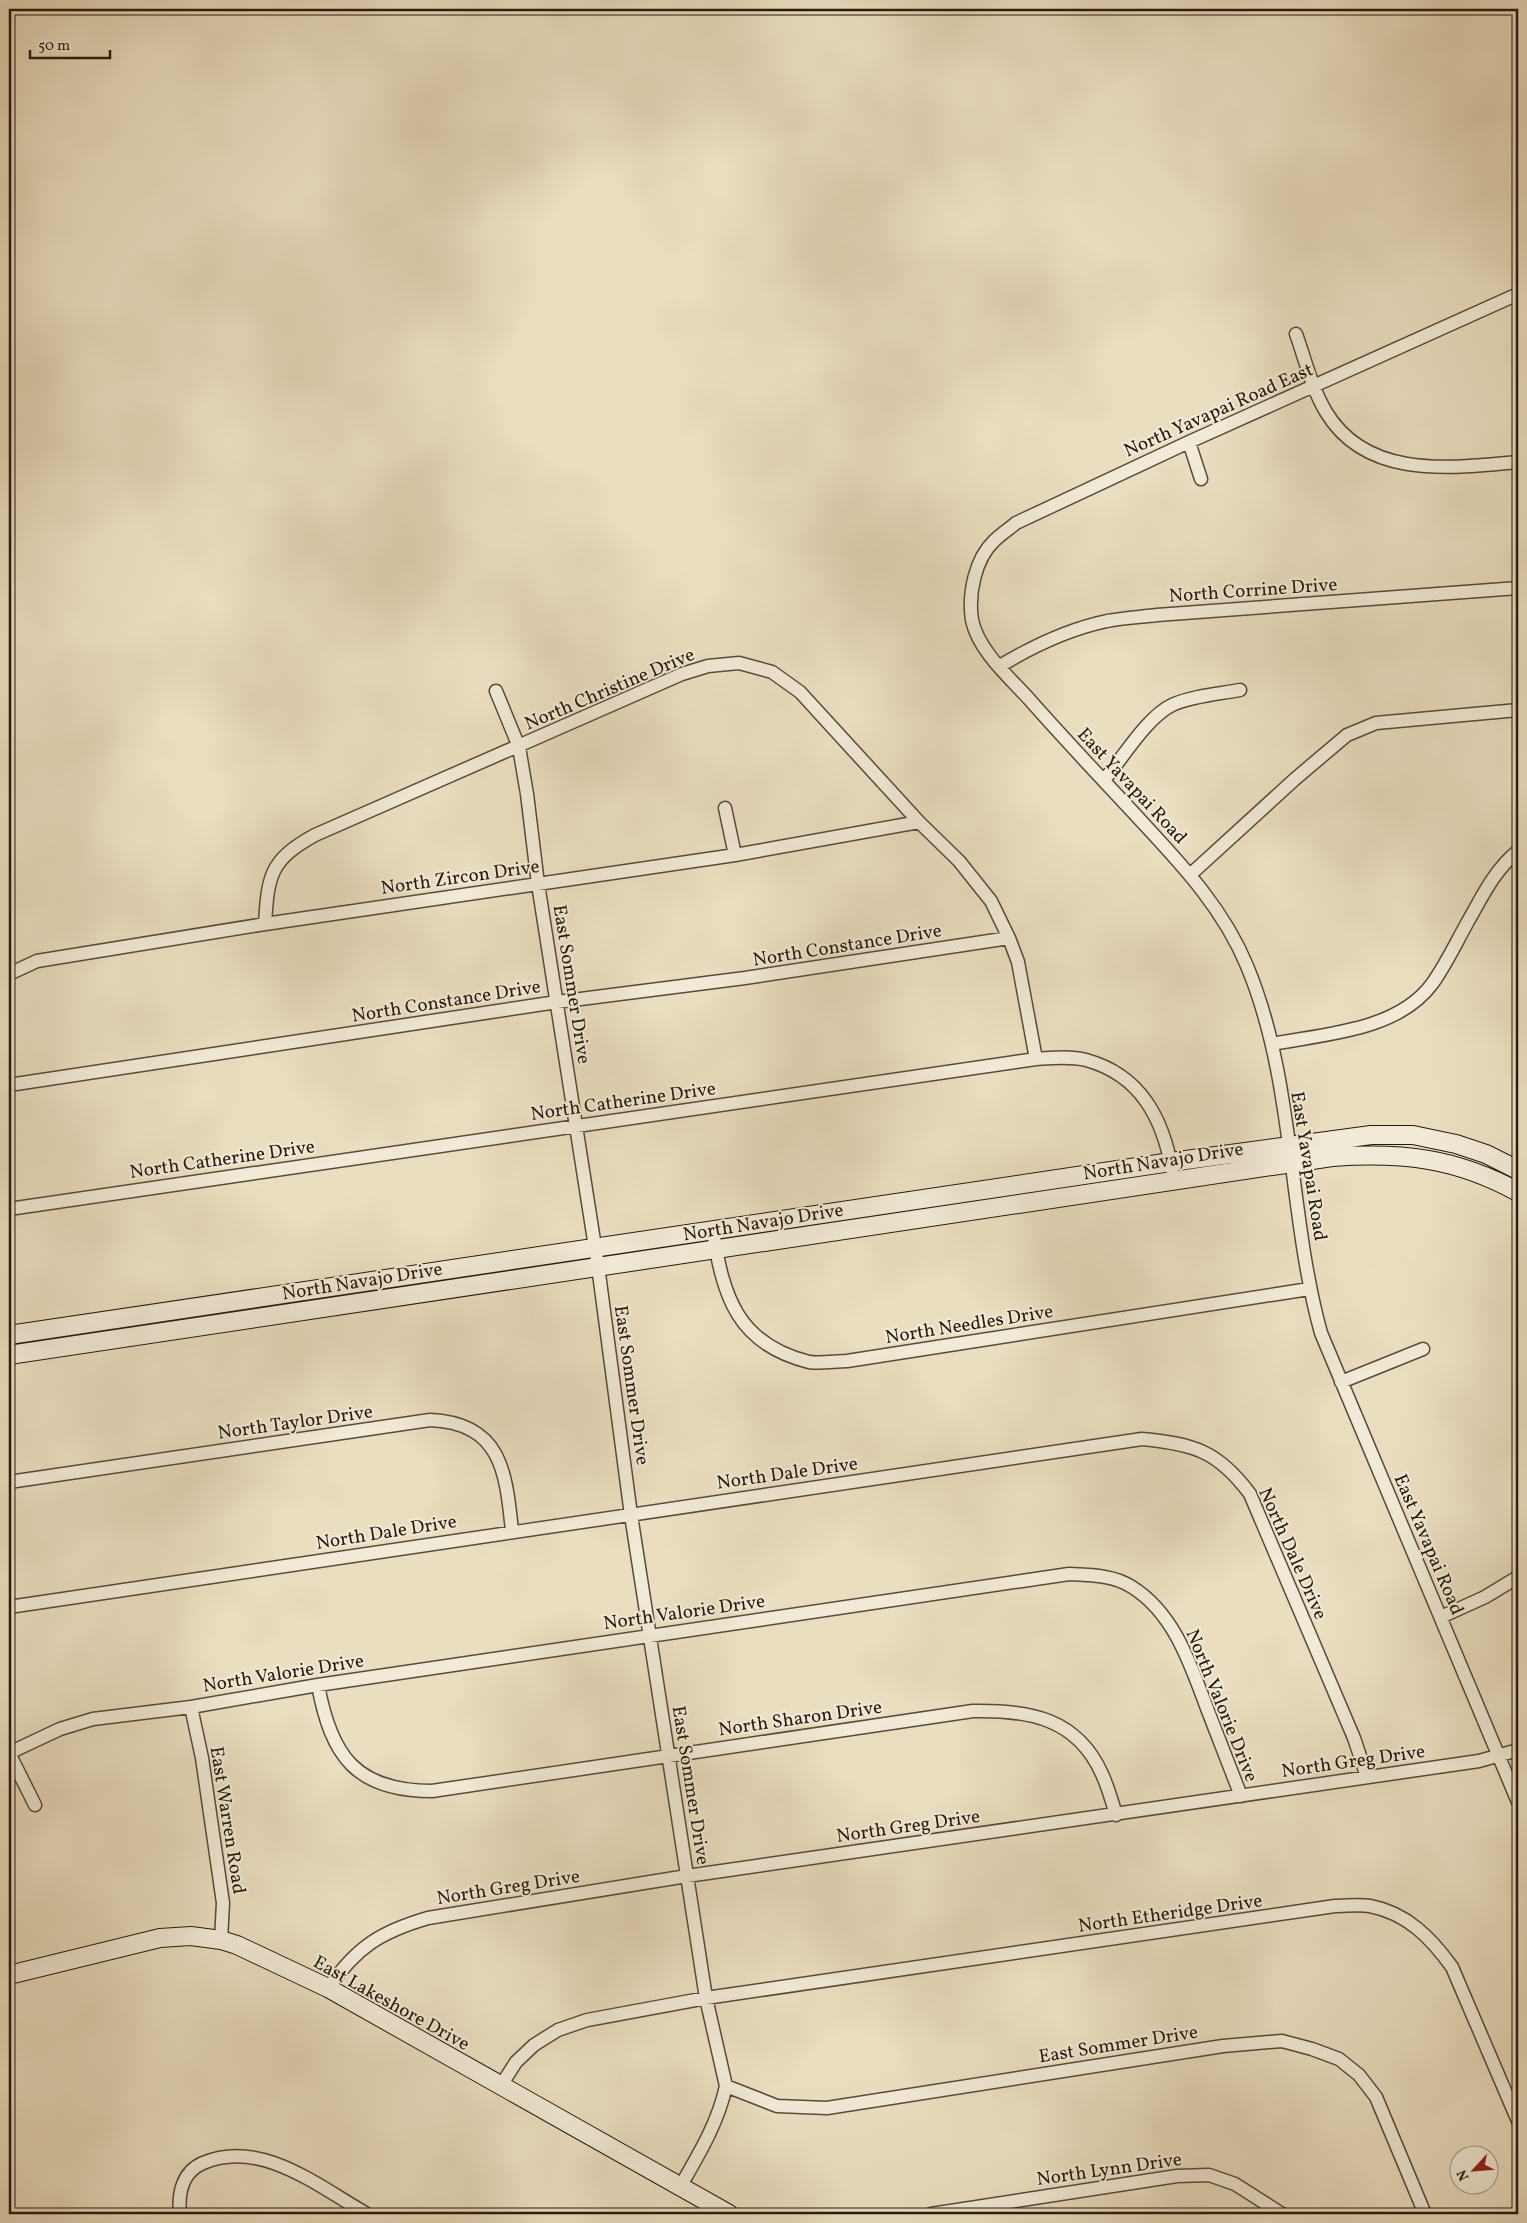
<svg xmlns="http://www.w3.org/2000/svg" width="1527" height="2223" font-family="Vollkorn,serif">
<rect width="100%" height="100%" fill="#eadec0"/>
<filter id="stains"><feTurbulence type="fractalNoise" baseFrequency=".004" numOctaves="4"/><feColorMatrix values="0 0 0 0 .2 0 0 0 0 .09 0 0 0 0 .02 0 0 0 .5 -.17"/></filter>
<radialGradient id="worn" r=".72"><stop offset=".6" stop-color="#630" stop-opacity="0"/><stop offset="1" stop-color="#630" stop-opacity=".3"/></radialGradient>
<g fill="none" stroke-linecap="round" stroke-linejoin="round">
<defs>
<path id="street" d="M1518 294 1189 442 1016 523C1009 529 1001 534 994 541 975 559 968 594 972 620 978 650 1009 677 1029 699 1066 741 1105 782 1143 823 1184 867 1224 910 1247 966 1295 1081 1288 1214 1321 1333L1518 1802
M1296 334C1305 359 1312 389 1326 412 1367 480 1451 468 1518 462
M1189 442 1201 479
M1000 666C1033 646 1069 629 1107 621 1123 618 1141 617 1157 615L1518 588
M496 691 519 747 527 794 538 884 598 1266 631 1515 706 1998 726 2086 777 2106 827 2108 1223 2046 1282 2041 1312 2049 1339 2059 1359 2075 1376 2097 1425 2214
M1104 780C1122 759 1147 717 1172 705 1192 696 1219 694 1240 690
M725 808 735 855
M1191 874 1295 779 1347 735 1376 723 1518 710
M265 924C268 875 270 860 315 835L682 674 708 666 739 663 772 672 800 692 919 822 959 861 991 901 1009 938 1018 962 1036 1059
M9 974 37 961 265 924 735 855 919 822
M1272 1044C1324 1034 1397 1031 1432 984 1445 966 1455 945 1466 925 1481 899 1494 870 1518 851
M9 1085 557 1002 745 978 1009 938
M9 1209 1036 1059C1052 1058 1070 1056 1086 1060 1141 1075 1163 1119 1172 1170
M713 1231C723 1296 737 1344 809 1362 820 1364 836 1361 847 1361L1309 1289
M1341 1382 1423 1349
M9 1482 430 1420C502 1423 506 1473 512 1531
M9 1607 1142 1439C1194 1444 1218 1451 1250 1494L1354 1738 1367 1777
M1441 1617 1485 1597 1518 1577
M318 1685C331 1756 356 1791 432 1791L973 1711C1029 1710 1077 1718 1102 1774 1108 1787 1112 1801 1116 1815
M191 1707 202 1758 223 1903 221 1940
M9 1753 60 1729 93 1719 191 1707 318 1685 1069 1574C1090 1575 1114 1575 1132 1587 1175 1614 1191 1666 1208 1711 1219 1739 1230 1768 1241 1796
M9 1753 35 1805
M328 1988C357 1947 380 1932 428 1918L687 1876 1479 1761 1518 1750
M500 2087 516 2062 534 2045 558 2030 587 2020 706 1998 1335 1906C1346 1906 1359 1904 1370 1906 1407 1913 1431 1938 1452 1967L1518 2121
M680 2187C699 2154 718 2123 726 2086
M180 2214C178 2194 182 2172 203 2163 261 2138 319 2187 367 2214
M931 2214 1177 2176 1209 2175 1235 2184 1282 2214"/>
<path id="secondary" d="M9 1335 1171 1162 1371 1135H1413L1456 1144 1486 1154 1518 1170
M9 1355 1332 1157C1402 1152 1456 1158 1518 1192
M9 1975 160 1938 191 1936 221 1940 237 1945 328 1988 729 2214"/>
</defs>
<use href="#street" stroke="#584a3a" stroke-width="15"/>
<use href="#secondary" stroke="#27190d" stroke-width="20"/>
<use href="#street" stroke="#f1ead6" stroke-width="12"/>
<use href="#secondary" stroke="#f1ead6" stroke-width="18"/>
</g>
<g text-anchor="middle" stroke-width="4" stroke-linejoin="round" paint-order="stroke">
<g font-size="19" fill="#27190d" stroke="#f1ead6">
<text transform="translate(1218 409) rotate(-24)" y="7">North Yavapai Road East</text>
<text transform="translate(1253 589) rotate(-4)" y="7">North Corrine Drive</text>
<text transform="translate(609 688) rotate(-23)" y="7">North Christine Drive</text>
<text transform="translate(1133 785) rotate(47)" y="7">East Yavapai Road</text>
<text transform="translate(460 876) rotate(-8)" y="7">North Zircon Drive</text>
<text transform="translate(847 944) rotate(-9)" y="7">North Constance Drive</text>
<text transform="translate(573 984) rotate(81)" y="7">East Sommer Drive</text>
<text transform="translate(446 1000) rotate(-9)" y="7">North Constance Drive</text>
<text transform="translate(623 1100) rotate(-8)" y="7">North Catherine Drive</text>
<text transform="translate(222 1158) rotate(-8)" y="7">North Catherine Drive</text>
<text transform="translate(1163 1160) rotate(-9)" y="7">North Navajo Drive</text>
<text transform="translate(1310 1166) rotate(81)" y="7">East Yavapai Road</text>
<text transform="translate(763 1221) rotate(-9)" y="7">North Navajo Drive</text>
<text transform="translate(362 1280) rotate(-9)" y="7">North Navajo Drive</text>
<text transform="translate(969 1323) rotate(-9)" y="7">North Needles Drive</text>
<text transform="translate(633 1385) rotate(82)" y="7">East Sommer Drive</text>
<text transform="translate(295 1421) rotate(-8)" y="7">North Taylor Drive</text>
<text transform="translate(787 1472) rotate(-8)" y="7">North Dale Drive</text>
<text transform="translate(386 1531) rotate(-9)" y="7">North Dale Drive</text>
<text transform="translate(1430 1544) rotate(67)" y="7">East Yavapai Road</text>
<text transform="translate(1294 1553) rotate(66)" y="7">North Dale Drive</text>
<text transform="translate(684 1611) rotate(-8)" y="7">North Valorie Drive</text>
<text transform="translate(283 1672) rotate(-9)" y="7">North Valorie Drive</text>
<text transform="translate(1223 1705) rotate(68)" y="7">North Valorie Drive</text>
<text transform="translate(800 1717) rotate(-8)" y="7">North Sharon Drive</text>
<text transform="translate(1353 1760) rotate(-8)" y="7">North Greg Drive</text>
<text transform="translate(692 1785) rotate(81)" y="7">East Sommer Drive</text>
<text transform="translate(229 1820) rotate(81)" y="7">East Warren Road</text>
<text transform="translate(908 1825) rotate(-8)" y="7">North Greg Drive</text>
<text transform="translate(508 1886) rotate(-9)" y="7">North Greg Drive</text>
<text transform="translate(1170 1912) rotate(-8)" y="7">North Etheridge Drive</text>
<text transform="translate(392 2002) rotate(29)" y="7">East Lakeshore Drive</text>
<text transform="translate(1118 2043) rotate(-9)" y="7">East Sommer Drive</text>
<text transform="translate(1109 2168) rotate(-8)" y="7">North Lynn Drive</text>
</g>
</g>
<rect width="1527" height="2223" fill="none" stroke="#eadec0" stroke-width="30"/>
<rect x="10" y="10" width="1507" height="2203" fill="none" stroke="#27190d" stroke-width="2.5"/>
<rect x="15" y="15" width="1497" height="2193" fill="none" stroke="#27190d"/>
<g transform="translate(1474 2170) rotate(244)"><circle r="24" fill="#f1ead6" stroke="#a09686"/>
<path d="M0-4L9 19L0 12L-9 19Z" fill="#8f2418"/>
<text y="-8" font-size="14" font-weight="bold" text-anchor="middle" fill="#27190d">N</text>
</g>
<path d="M30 50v8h80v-8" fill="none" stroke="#27190d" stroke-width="2.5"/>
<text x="38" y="50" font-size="15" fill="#27190d" stroke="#f1ead6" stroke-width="4" paint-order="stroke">50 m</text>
<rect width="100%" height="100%" filter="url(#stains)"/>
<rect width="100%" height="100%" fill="url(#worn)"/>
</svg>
